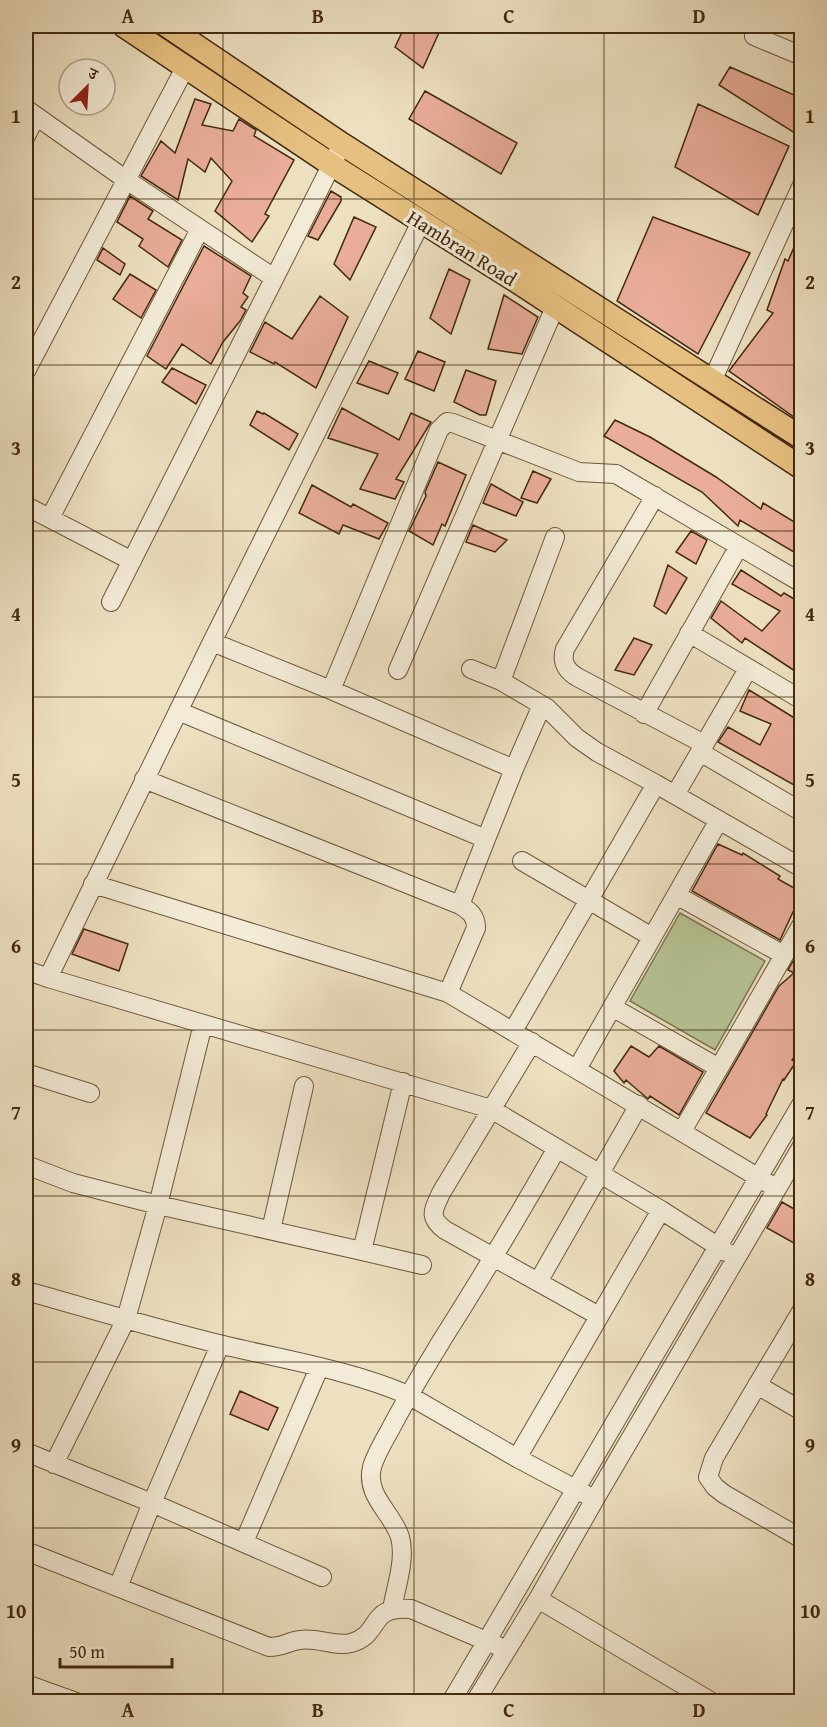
<svg xmlns="http://www.w3.org/2000/svg" width="827" height="1727" font-family="'Gentium Book Plus','Noto Serif Devanagari',serif">
<rect width="100%" height="100%" fill="#ede0c1"/>
<filter id="stains"><feTurbulence type="fractalNoise" baseFrequency=".00333" numOctaves="4"/><feColorMatrix values="0 0 0 0 .2 0 0 0 0 .09 0 0 0 0 .02 0 0 0 .5 -.17"/></filter>
<radialGradient id="worn" r=".72"><stop offset=".6" stop-color="#630" stop-opacity="0"/><stop offset="1" stop-color="#630" stop-opacity=".3"/></radialGradient>
<path fill="#b6c394" stroke="#7c7650" stroke-width="1.5" d="M680 913 765 961 715 1050 630 1001Z"/>
<path fill="#e9ad99" stroke="#432a0d" stroke-width="1.5" d="M405 26H442L423 68 395 47Z
M730 67 801 98V137L719 85Z
M425 91 517 143 501 174 409 119Z
M195 99 211 104 202 125 233 131 239 119 256 130 254 136 294 160 265 214 269 216 252 242 215 211 232 181 211 158 205 172 188 159 178 200 141 176 161 141 175 153Z
M698 104 789 146 758 215 675 167Z
M331 191 341 197V201L318 240 308 236Z
M130 196 153 211 148 219 182 240 168 267 139 246 143 239 117 222Z
M354 217 376 227 350 280 334 264Z
M653 217 750 253 698 354 617 301Z
M801 231V422L729 371 773 313 767 310 785 259 788 261Z
M204 246 251 276 243 293 248 297 241 307 246 310 240 321 223 342 211 364 182 344 166 369 147 356Z
M103 248 125 264 120 275 97 260Z
M449 269 470 280 451 334 430 318Z
M130 274 156 290 141 318 113 299Z
M504 295 538 317 522 354 488 349Z
M320 296 348 317 316 388 275 362 274 364 250 352 265 322 292 339Z
M418 351 445 362 434 391 405 379Z
M369 361 398 373 388 394 357 383Z
M172 368 206 385 196 404 162 382Z
M466 370 496 381 486 415H480L454 402Z
M342 408 399 440 411 413 431 422 396 479 404 482 395 499 360 489 378 454 328 438Z
M257 411 263 414 264 413 298 434 289 450 250 425Z
M615 420 650 437 716 477 761 509 763 503 801 526V543L797 554 740 520 738 526 702 492 604 436Z
M438 462 466 475 445 526 442 524 433 545 409 531 426 496 425 492Z
M533 471 551 479 537 503 521 498Z
M491 484 523 502 516 516 483 503Z
M312 485 351 507 353 504 388 523 379 539 343 525 339 534 299 513Z
M473 525 507 540 495 552 466 542Z
M691 531 707 540 696 564 676 552Z
M668 565 687 578 666 614 654 606Z
M741 570 781 596 784 593 801 603V675L745 638 742 643 711 618 721 601 762 631 780 611 732 584Z
M634 638 652 645 634 675 615 670Z
M749 690 801 722V789L718 742 728 727 760 745 771 724 740 711Z
M718 844 742 855 743 853 780 876 778 879 801 892V913L797 914 793 912 780 940 692 891Z
M84 929 128 944 119 971 72 954Z
M801 947V1048L792 1060 796 1062 784 1080 783 1079 766 1114 767 1115 750 1138 706 1113 779 986 794 973 788 970Z
M631 1046 649 1057 659 1046 703 1072 679 1115 650 1096 648 1099 626 1080 624 1083 614 1071Z
M782 1202 801 1213V1247L767 1228Z
M240 1391 278 1408 268 1430 230 1414Z"/>
<g fill="none" stroke-linecap="round" stroke-linejoin="round">
<defs>
<path id="minor" d="M754 36 802 56
M26 109 36 116 26 136
M36 116 125 179 274 278
M421 222 212 642 331 690 439 430 447 422 453 423 579 472 616 474 802 583
M26 371 186 66
M712 381 802 185
M655 496 565 649C561 662 566 670 577 677L704 744
M26 506 132 561
M50 518 200 229
M111 602 337 154
M689 633 802 700
M212 642 48 978 491 1109 661 1210 736 1258
M471 669 501 681 547 708 577 738 597 752 656 784 802 868
M398 670 555 307
M501 681 555 537
M331 690 514 769 542 705
M178 711 486 839 514 769
M644 714 739 546
M700 752 802 812
M144 779 460 905C470 911 476 916 476 928L448 993
M675 795 748 669
M522 861 652 937
M93 884 448 993 776 1188
M676 895 784 955
M460 905 486 839
M26 970 48 978
M612 1007 719 1068 802 924
M203 1024 158 1205 362 1251
M513 1031 656 784
M532 1042 441 1193C433 1211 428 1217 445 1230L538 1282
M577 1069 719 820
M26 1073 90 1093
M403 1082 362 1251 422 1265
M682 1131 719 1068
M26 1165 73 1183 158 1205 126 1319 54 1464
M271 1230 304 1086
M26 1291C91 1309 157 1329 223 1345 285 1360 350 1370 408 1395L517 1458 585 1494
M802 1310 714 1458 708 1477 715 1487 724 1494 802 1539
M599 1316 538 1282 639 1105
M757 1385 802 1411
M26 1452 152 1503 322 1577
M517 1458 661 1210
M244 1542 319 1368
M26 1551 269 1647C284 1647 289 1641 300 1640 317 1637 334 1647 351 1643 382 1635 367 1605 411 1609L498 1646
M118 1587 152 1503 220 1345
M538 1599 712 1702
M392 1609C396 1587 406 1559 400 1537 392 1512 365 1496 372 1467 376 1454 383 1442 390 1430 406 1399 424 1370 442 1340 482 1277 520 1213 557 1148
M26 1684 76 1702
M451 1702 802 1103
M475 1702 538 1599 595 1499 802 1146"/>
<path id="major" d="M124 26 332 165 516 281 802 468
M167 26 342 144 802 438"/>
</defs>
<use href="#minor" stroke="#6e583a" stroke-width="20"/>
<use href="#major" stroke="#432a0d" stroke-width="25"/>
<use href="#minor" stroke="#f3ebd7" stroke-width="18"/>
<use href="#major" stroke="#e6c080" stroke-width="22"/>
</g>
<path fill="none" stroke="#432a0d" stroke-width="1.5" stroke-opacity="0.55" d="M223 26V1702M414 26V1702M604 26V1702M26 199H802M26 365H802M26 531H802M26 697H802M26 864H802M26 1030H802M26 1196H802M26 1362H802M26 1528H802"/>
<g text-anchor="middle" stroke-width="6" stroke-linejoin="round" paint-order="stroke">
<g font-size="20" fill="#432a0d" stroke="#f3ebd7">
<text transform="translate(462 248) rotate(32)" y="7">Hambran Road</text>
</g>
</g>
<rect width="827" height="1727" fill="none" stroke="#ede0c1" stroke-width="66"/>
<g transform="translate(87 87) rotate(24)"><circle r="28" fill="#f3ebd7" stroke="#ad9e86" stroke-width="1.5"/>
<path d="M0-4.5L10 22L0 15L-10 22Z" fill="#8f2418"/>
<text y="-9" font-size="16" font-weight="bold" text-anchor="middle" fill="#432a0d">उ</text>
</g>
<path d="M60 1658v9h112v-9" fill="none" stroke="#432a0d" stroke-width="3"/>
<text x="69" y="1658" font-size="18" fill="#432a0d" stroke="#f3ebd7" stroke-width="4.5" paint-order="stroke">50 m</text>
<rect x="33" y="33" width="761" height="1661" fill="none" stroke="#432a0d" stroke-width="2"/>
<g font-size="20" text-anchor="middle" font-weight="bold" fill="#432a0d">
<text x="128" y="23">A</text>
<text x="318" y="23">B</text>
<text x="509" y="23">C</text>
<text x="699" y="23">D</text>
<text x="16" y="123">1</text>
<text x="810" y="123">1</text>
<text x="16" y="289">2</text>
<text x="810" y="289">2</text>
<text x="16" y="455">3</text>
<text x="810" y="455">3</text>
<text x="16" y="621">4</text>
<text x="810" y="621">4</text>
<text x="16" y="787">5</text>
<text x="810" y="787">5</text>
<text x="16" y="953">6</text>
<text x="810" y="953">6</text>
<text x="16" y="1119">7</text>
<text x="810" y="1119">7</text>
<text x="16" y="1286">8</text>
<text x="810" y="1286">8</text>
<text x="16" y="1452">9</text>
<text x="810" y="1452">9</text>
<text x="16" y="1618">10</text>
<text x="810" y="1618">10</text>
<text x="128" y="1717">A</text>
<text x="318" y="1717">B</text>
<text x="509" y="1717">C</text>
<text x="699" y="1717">D</text>
</g>
<rect width="100%" height="100%" filter="url(#stains)"/>
<rect width="100%" height="100%" fill="url(#worn)"/>
</svg>
